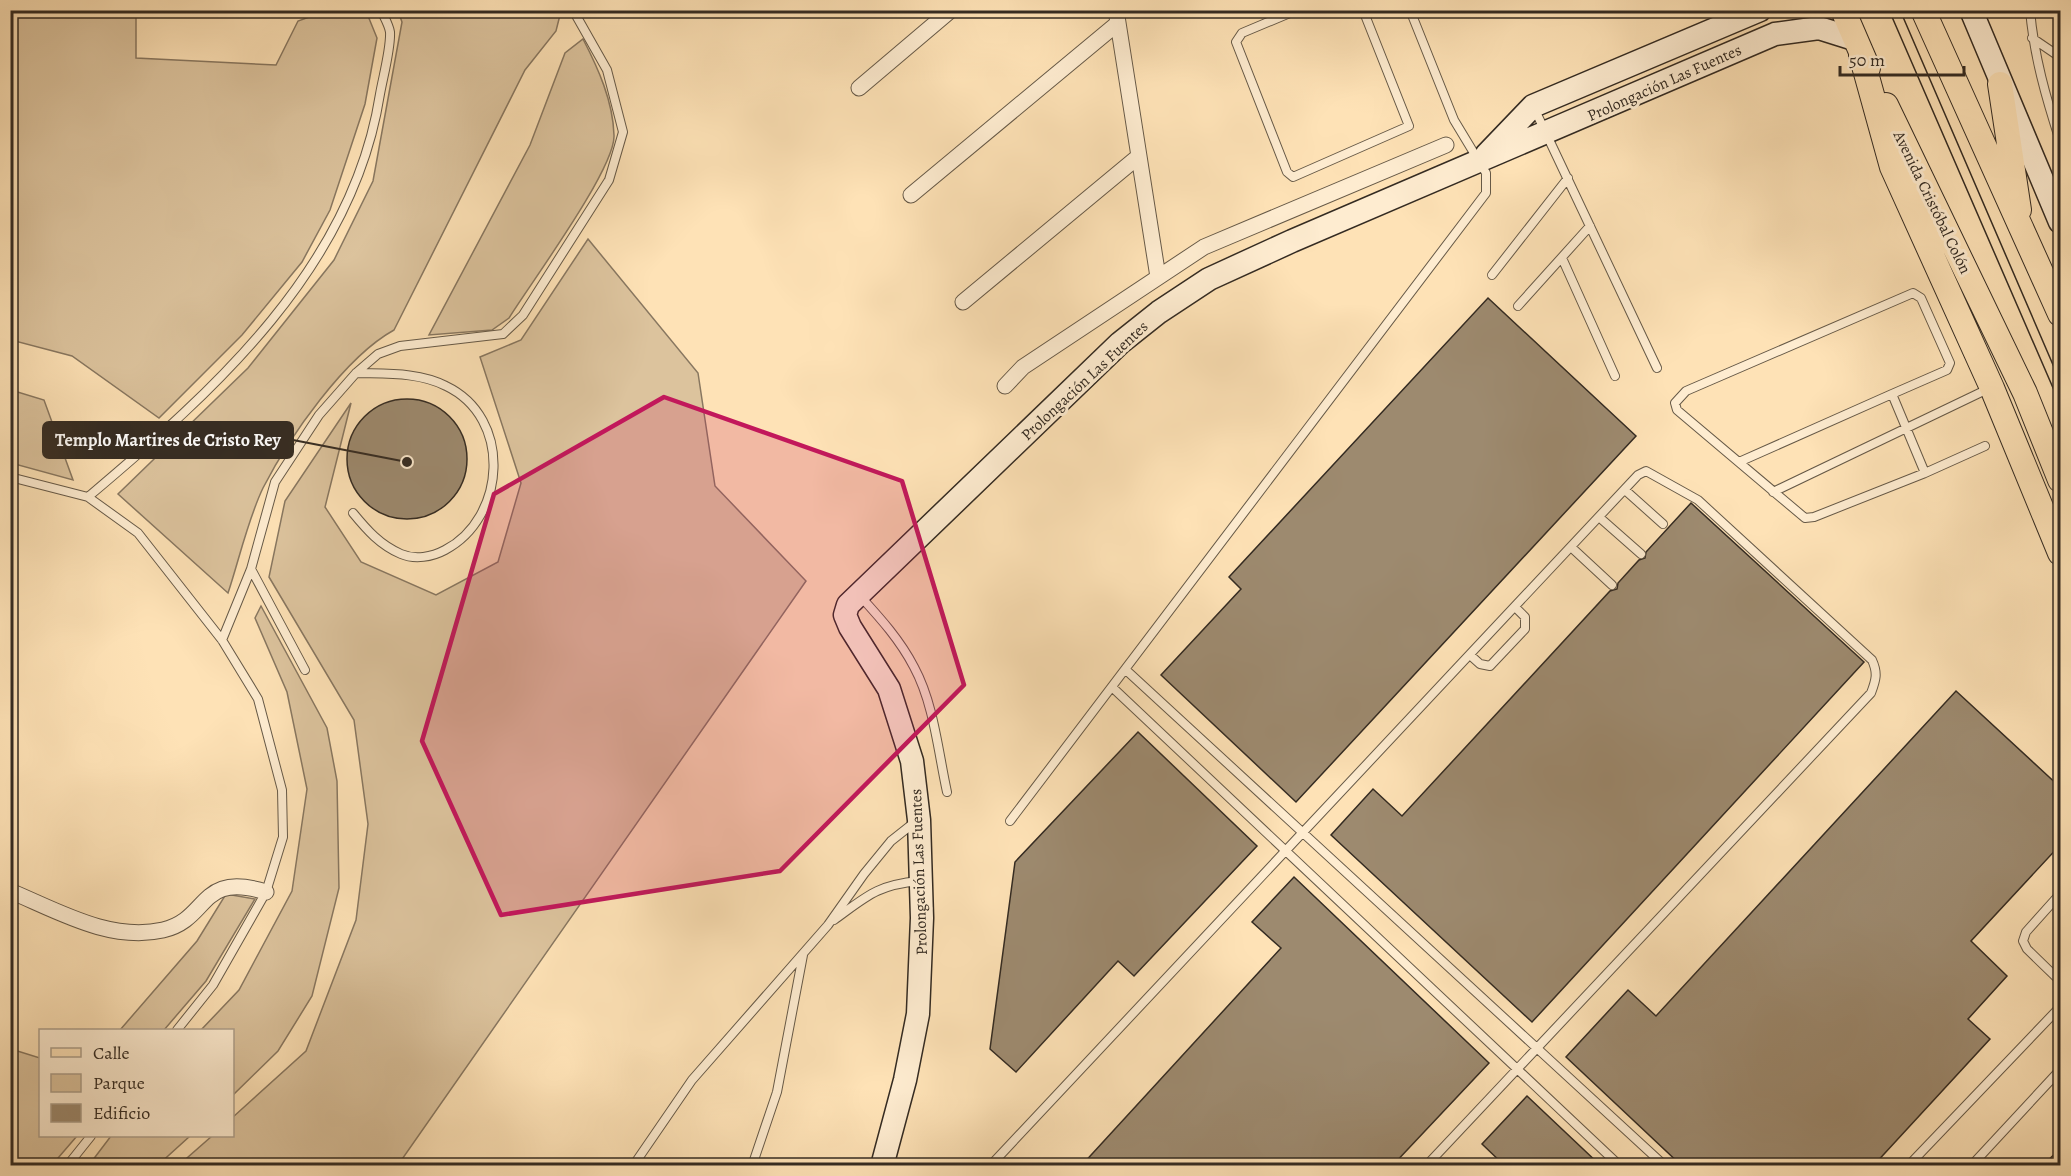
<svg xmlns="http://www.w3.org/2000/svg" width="2071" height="1176" font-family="Alegreya,serif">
<rect width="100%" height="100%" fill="#fee2b6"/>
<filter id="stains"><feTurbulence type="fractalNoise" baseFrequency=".00333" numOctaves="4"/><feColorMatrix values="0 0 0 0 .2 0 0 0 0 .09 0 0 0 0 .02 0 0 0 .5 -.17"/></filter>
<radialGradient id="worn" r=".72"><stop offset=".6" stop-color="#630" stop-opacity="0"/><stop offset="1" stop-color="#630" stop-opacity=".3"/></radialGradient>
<path fill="#dcc39d" stroke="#887760" stroke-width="1.5" d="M10 11H136V58L276 65 298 21 326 11H366L377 38 365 104 330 210 302 262 242 335 159 418 72 356 11 340Z
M398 11 558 10 560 15 556 31 525 70 394 330C345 357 289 437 263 488 248 519 239 560 228 593L118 494 248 368 334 260 373 181 402 22Z
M583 39C598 68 613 101 614 135 616 168 530 284 509 318L492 330 429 335 530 145 565 53Z
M588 239 698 373 715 486 806 581 398 1165H179L212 1136H232L233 1117 306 1051 356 920 368 824 354 720 269 577 285 501 351 403 325 507 361 562 436 595 498 562 521 483 480 357 521 340Z
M11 390 44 400 73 480 11 463Z
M261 606 327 728 337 781 339 888 312 996 278 1051 233 1095 232 1030H201L239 990 292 891 307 789 287 692 255 618Z
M226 894 255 899 206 981 164 1030H120L197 941Z
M11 1049 40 1058V1136H77L52 1165H11Z
M111 1136H190L158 1165H89Z"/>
<path fill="#9d8a6f" stroke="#342b22" stroke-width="1.5" d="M1488 298 1636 436 1296 802 1161 675 1241 589 1229 577Z
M347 459a60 60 0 1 1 120 0a60 60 0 1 1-120 0Z
M1691 503 1864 662 1532 1022 1331 835 1373 789 1402 816 1610 591 1617 589 1618 583 1639 560 1645 558 1646 552Z
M1956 691 2061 788V844L1971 941 2007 976 1968 1019 1990 1039 1873 1166H1682L1566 1057 1628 990 1656 1016Z
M1138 732 1257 846 1134 976 1118 961 1016 1072 990 1049 1015 862Z
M1294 877 1489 1063 1392 1166H1081L1281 948 1252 922Z
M1527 1096 1601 1166H1505L1482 1144Z"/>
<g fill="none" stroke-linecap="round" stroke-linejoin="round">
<defs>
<path id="lane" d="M1297 10 1242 33 1236 42 1287 172 1293 177 1409 126 1363 10
M2030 10C2034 56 2046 98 2060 141
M2032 38 2060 57
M1535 110 1657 368
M1562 258 1615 376
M1492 275 1568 178
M1913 293 1921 298 1950 363 1947 370 1892 394 1925 473 1814 517 1805 518 1677 410 1675 403 1686 391Z
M1518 306 1590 226
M1739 462 1892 394
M1925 473 1985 446
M10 477 88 497 138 533 222 640 258 699 282 790 283 837 266 892 213 985 177 1030
M1625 490 1663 524
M1773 492 1990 388
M88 497C215 390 353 267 380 94 383 77 391 48 390 32 389 25 384 17 381 10
M353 513C367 530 380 545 401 554 415 560 432 557 445 550 506 518 513 418 446 386 419 372 386 374 356 373
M1599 517 1641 554
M1571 547 1612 585
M861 597C881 619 900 640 914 667 934 704 938 751 947 792
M222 640 251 569
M1470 655 1480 664 1490 666 1525 629V617L1515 607
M305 670 251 569 275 482 319 415 356 373 378 354 400 346 503 334 523 315 609 180 623 132 607 70 573 10
M1126 670 1665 1166
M1113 688 1620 1166
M1010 821 1486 193V173L1454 120 1410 10
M2060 894 2026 932 2023 941 2027 949 2060 981
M834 920C867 896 877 885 919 881
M67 1166 91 1136
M633 1166 692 1080 828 925 864 874 891 841 915 822
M752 1166 777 1092 803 955
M990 1166 1638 475 1646 471 1698 500 1872 660C1878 673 1876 680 1871 693L1426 1166
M1908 1166 2060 1007
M1971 1166 2060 1070"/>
<path id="street" d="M1116 10 1158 277
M859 88 951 10
M911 195 1118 23
M963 302 1139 156
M1005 386 1023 367 1204 247 1446 145
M10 891C58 911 110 942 163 930 210 919 198 871 266 892"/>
<path id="secondary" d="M1971 10 2060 222
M1486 155 1533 106 1760 10
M882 1166 905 1080 918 1014 922 918 919 820 912 761 889 689 850 627 845 615 848 605 1120 343 1159 312 1209 279 1292 241 1775 34 1819 28 1854 39
M2059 1166 2060 1165"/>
<path id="primary" d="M1843 10 1868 68
M1923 10 2060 314
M1861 55 1892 167 1992 388 2060 553
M2000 84 2019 210
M1886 105 2025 393 2060 480"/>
</defs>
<use href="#lane" stroke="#665947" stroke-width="10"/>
<use href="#street" stroke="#665947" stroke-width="17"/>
<use href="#secondary" stroke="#342b22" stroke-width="25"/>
<use href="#primary" stroke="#342b22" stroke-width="26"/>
<path stroke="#342b22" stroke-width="3" stroke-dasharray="4.5 3" stroke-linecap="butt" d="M2054 1146 2060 1141"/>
<use href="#lane" stroke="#feecd0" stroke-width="8"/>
<use href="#street" stroke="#feecd0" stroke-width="15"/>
<use href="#secondary" stroke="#feecd0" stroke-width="22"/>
<use href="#primary" stroke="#fee2b6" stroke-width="24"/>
<path stroke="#342b22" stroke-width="1.5" d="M1889 10 2060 404
M1900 10 2060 381"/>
</g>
<path fill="#c2185b" fill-opacity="0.2" stroke="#c2185b" stroke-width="4.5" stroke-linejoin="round" d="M664 397 902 481 964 685 780 871 501 915 422 741 494 494Z"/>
<g text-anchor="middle" stroke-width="6" stroke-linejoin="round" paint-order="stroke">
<g font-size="16" fill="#342b22" stroke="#feecd0">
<text transform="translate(1664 82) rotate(-24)" y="6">Prolongación Las Fuentes</text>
<text transform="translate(1933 202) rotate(64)" y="6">Avenida Cristóbal Colón</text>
<text transform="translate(1084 380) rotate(-43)" y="6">Prolongación Las Fuentes</text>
<text transform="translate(918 872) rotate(-92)" y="6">Prolongación Las Fuentes</text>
</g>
</g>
<path fill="none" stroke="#342b22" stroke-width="2" d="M407 462L293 440"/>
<circle fill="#342b22" stroke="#feecd0" stroke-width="2" cx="407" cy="462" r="6"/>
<rect fill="#342b22" stroke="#342b22" stroke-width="2" x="43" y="422" width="250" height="36" rx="6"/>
<g font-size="18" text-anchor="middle" font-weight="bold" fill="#fff">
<text x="168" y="446">Templo Martires de Cristo Rey</text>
</g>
<rect width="2071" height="1176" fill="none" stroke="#fee2b6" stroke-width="36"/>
<rect x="12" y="12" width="2047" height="1152" fill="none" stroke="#342b22" stroke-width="3"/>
<rect x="18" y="18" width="2035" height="1140" fill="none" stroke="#342b22" stroke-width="1.5"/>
<rect x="39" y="1029" width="195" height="108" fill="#feecd0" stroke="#ad9f8a" stroke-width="1.5"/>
<rect x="51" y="1048" width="30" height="9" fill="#fee2b6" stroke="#ad9f8a" stroke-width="1.5"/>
<text x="93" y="1059" font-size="18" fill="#342b22">Calle</text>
<rect x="51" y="1074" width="30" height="18" fill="#dcc39d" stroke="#ad9f8a" stroke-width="1.5"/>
<text x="93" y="1089" font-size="18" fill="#342b22">Parque</text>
<rect x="51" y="1104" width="30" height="18" fill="#9d8a6f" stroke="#ad9f8a" stroke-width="1.5"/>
<text x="93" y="1119" font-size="18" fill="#342b22">Edificio</text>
<path d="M1840 66v9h124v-9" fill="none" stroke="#342b22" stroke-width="3"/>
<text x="1849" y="66" font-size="18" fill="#342b22" stroke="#feecd0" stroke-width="4.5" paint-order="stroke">50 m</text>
<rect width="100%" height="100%" filter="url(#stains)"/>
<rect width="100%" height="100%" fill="url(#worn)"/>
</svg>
